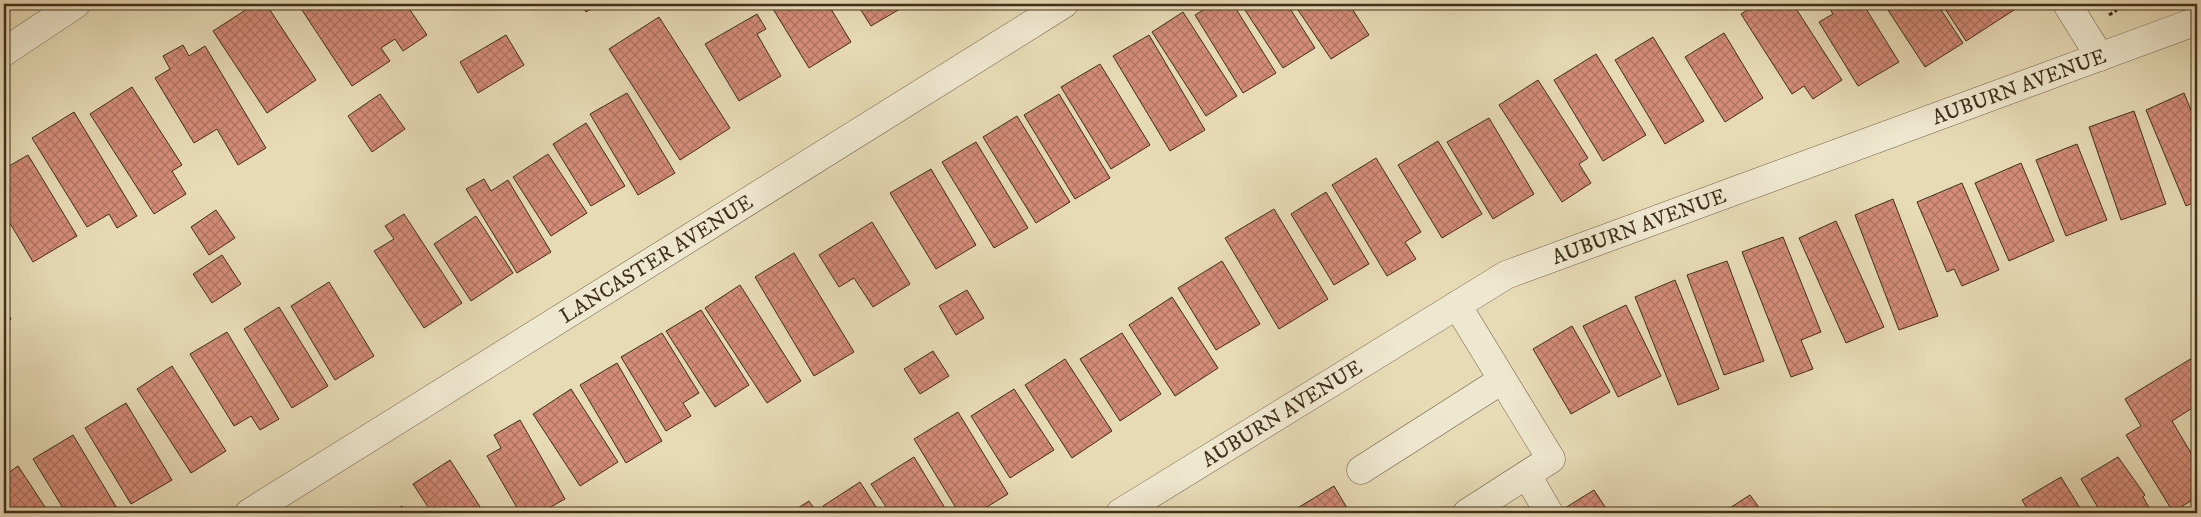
<svg xmlns="http://www.w3.org/2000/svg" width="2201" height="517" font-family="'IM FELL DW Pica',serif">
<defs>
<pattern id="building-cross-hatch" width="8" height="8" patternUnits="userSpaceOnUse" patternTransform="scale(1.25)"><rect width="8" height="8" fill="#d48c78"/><path d="M0 0l8 8M0 8l8-8" fill="none" stroke="#ad7362"/></pattern>
</defs>
<rect width="100%" height="100%" fill="#e7dbb6"/>
<filter id="stains"><feTurbulence type="fractalNoise" baseFrequency=".004" numOctaves="4"/><feColorMatrix values="0 0 0 0 .2 0 0 0 0 .09 0 0 0 0 .02 0 0 0 .5 -.17"/></filter>
<radialGradient id="worn" r=".72"><stop offset=".6" stop-color="#630" stop-opacity="0"/><stop offset="1" stop-color="#630" stop-opacity=".3"/></radialGradient>
<path fill="url(#building-cross-hatch)" stroke="#402f1b" d="M255 4H266L316 80 267 113 213 31Z
M298 4H406L427 35 403 51 395 39 381 48 390 61 352 86Z
M581 4H599L586 12Z
M770 4H828L851 42 809 68Z
M857 4H904L905 6 871 26Z
M1213 4H1233L1276 73 1243 93 1195 15Z
M1241 4H1287L1315 48 1283 68Z
M1294 4H1349L1369 35 1331 59Z
M1757 4H1793L1842 80 1813 99 1804 86 1792 94 1741 14Z
M1827 4H1863L1899 62 1858 86 1819 22 1833 14Z
M1884 4H1937L1963 43 1925 67Z
M1942 4H2010L2014 10 1966 41Z
M1183 12 1237 96 1206 116 1152 32Z
M757 14 766 29 757 34 781 76 739 101 705 44Z
M659 17 730 128 680 160 609 49Z
M1724 33 1763 98 1725 122 1685 57Z
M506 35 524 65 478 93 460 62Z
M1149 35 1205 130 1170 151 1113 56Z
M1653 37 1704 121 1665 144 1615 60Z
M183 45 189 56 205 46 266 148 238 165 217 129 194 143 155 78 170 69 163 56Z
M1596 54 1646 135 1603 161 1554 80Z
M1100 64 1150 145 1111 169 1061 87Z
M1538 80 1588 158 1579 164 1591 183 1562 202 1499 105Z
M132 87 182 165 172 171 186 194 154 214 90 114Z
M627 93 675 173 638 195 590 114Z
M2184 93 2197 125V201L2186 206 2146 110Z
M380 94 405 129 372 152 348 116Z
M1059 94 1110 178 1075 199 1024 115Z
M2134 111 2166 204 2121 220 2089 127Z
M74 112 137 216 117 228 109 214 87 227 32 138Z
M1017 116 1070 202 1036 223 983 137Z
M1489 118 1534 194 1493 219 1447 142Z
M586 123 625 186 591 206 553 144Z
M1438 141 1482 214 1442 238 1398 165Z
M976 142 1028 228 994 248 942 162Z
M2077 144 2107 220 2066 236 2036 160Z
M548 154 587 213 551 236 513 177Z
M28 155 77 236 33 262 4 213V169Z
M1376 158 1421 232 1405 242 1416 259 1387 276 1332 185Z
M2021 163 2054 241 2009 261 1975 183Z
M931 169 976 245 936 269 890 193Z
M484 179 491 191 508 180 551 252 517 273 466 189Z
M1962 183 1999 270 1962 286 1954 269 1947 272 1917 202Z
M1326 192 1369 264 1334 285 1291 214Z
M1893 199 1938 316 1899 330 1855 215Z
M1274 209 1328 299 1279 329 1225 238Z
M216 210 235 238 209 255 191 227Z
M404 214 462 303 424 328 374 251 394 239 385 226Z
M476 216 513 273 471 301 434 244Z
M1836 221 1884 327 1846 343 1799 238Z
M872 222 910 284 873 307 854 278 839 287 819 255Z
M1783 237 1821 332 1801 340 1813 369 1791 377 1742 252Z
M794 253 854 352 814 376 755 277Z
M222 255 241 284 212 303 193 274Z
M1222 261 1260 324 1216 350 1178 288Z
M1727 261 1764 361 1724 375 1687 275Z
M1675 280 1719 389 1678 405 1635 297Z
M329 282 374 356 335 380 291 306Z
M740 285 801 381 767 403 705 308Z
M967 290 984 318 956 335 939 306Z
M1172 297 1218 368 1175 396 1129 325Z
M1626 305 1661 376 1618 397 1583 326Z
M279 307 328 386 292 408 244 329Z
M4 308 11 319 4 324Z
M701 310 749 385 715 407 666 331Z
M1572 326 1610 392 1571 414 1533 349Z
M227 332 279 419 260 430 251 416 234 426 190 354Z
M662 333 699 393 683 403 691 416 666 431 621 357Z
M1122 333 1161 394 1120 421 1080 359Z
M933 351 949 376 920 394 904 369Z
M2197 355V405L2172 421 2197 463V497L2173 512 2126 435 2141 426 2125 399Z
M1065 359 1112 431 1072 458 1025 385Z
M617 363 662 441 626 463 580 385Z
M172 366 226 451 191 473 137 389Z
M571 389 618 462 580 486 533 414Z
M1014 389 1054 450 1010 478 971 416Z
M126 403 172 480 131 504 85 428Z
M958 412 1008 494 977 513H959L914 439Z
M520 420 565 499 540 513H520L487 456 501 448 494 435Z
M73 435 118 510 113 513H66L33 459Z
M914 457 948 513H890L871 484Z
M2118 457 2145 495 2143 497 2152 513H2102L2100 511 2081 479Z
M450 460 484 513H432L413 484Z
M18 466 49 513H4V476Z
M2061 477 2083 513H2030L2022 500Z
M860 482 880 513H827L823 506Z
M1334 486 1350 513H1289Z
M1594 490 1609 513H1557Z
M1750 495 1763 513H1722Z
M809 501 817 513H790Z
M402 506 407 513H391Z"/>
<g fill="none" stroke-linecap="round" stroke-linejoin="round">
<defs>
<g id="minor">
<path d="M2067 4 2100 57"/>
<path d="M4 52 76 4"/>
<path d="M1457 305 1551 459 1467 513"/>
<path d="M1361 470 1502 380"/>
<path d="M1527 475 1549 513"/>
<path id="s1" d="M249 513 1064 4"/>
<path id="s2" d="M1120 513 1506 275 2197 21"/>
</g>
</defs>
<use href="#minor" stroke="#6a5a42" stroke-width="29"/>
<path stroke="#402f1b" stroke-width="3" stroke-dasharray="4 2.5" stroke-linecap="butt" d="M2109 15 2117 10"/>
<use href="#minor" stroke="#efe8d0" stroke-width="28"/>
</g>
<g text-anchor="middle" stroke-width="4.5" stroke-linejoin="round" paint-order="stroke">
<g font-size="21" fill="#402f1b" stroke="#efe8d0">
<text dy="7" stroke="none"><textPath href="#s2" startOffset="1000">AUBURN AVENUE</textPath></text>
<text dy="7" stroke="none"><textPath href="#s2" startOffset="595">AUBURN AVENUE</textPath></text>
<text dy="7" stroke="none"><textPath href="#s1" startOffset="480">LANCASTER AVENUE</textPath></text>
<text dy="7" stroke="none"><textPath href="#s2" startOffset="190">AUBURN AVENUE</textPath></text>
</g>
</g>
<rect width="2201" height="517" fill="none" stroke="#e7dbb6" stroke-width="20"/>
<rect x="5" y="5" width="2191" height="507" fill="none" stroke="#402f1b" stroke-width="2.5"/>
<rect x="10" y="10" width="2181" height="497" fill="none" stroke="#402f1b"/>
<rect width="100%" height="100%" filter="url(#stains)"/>
<rect width="100%" height="100%" fill="url(#worn)"/>
</svg>
